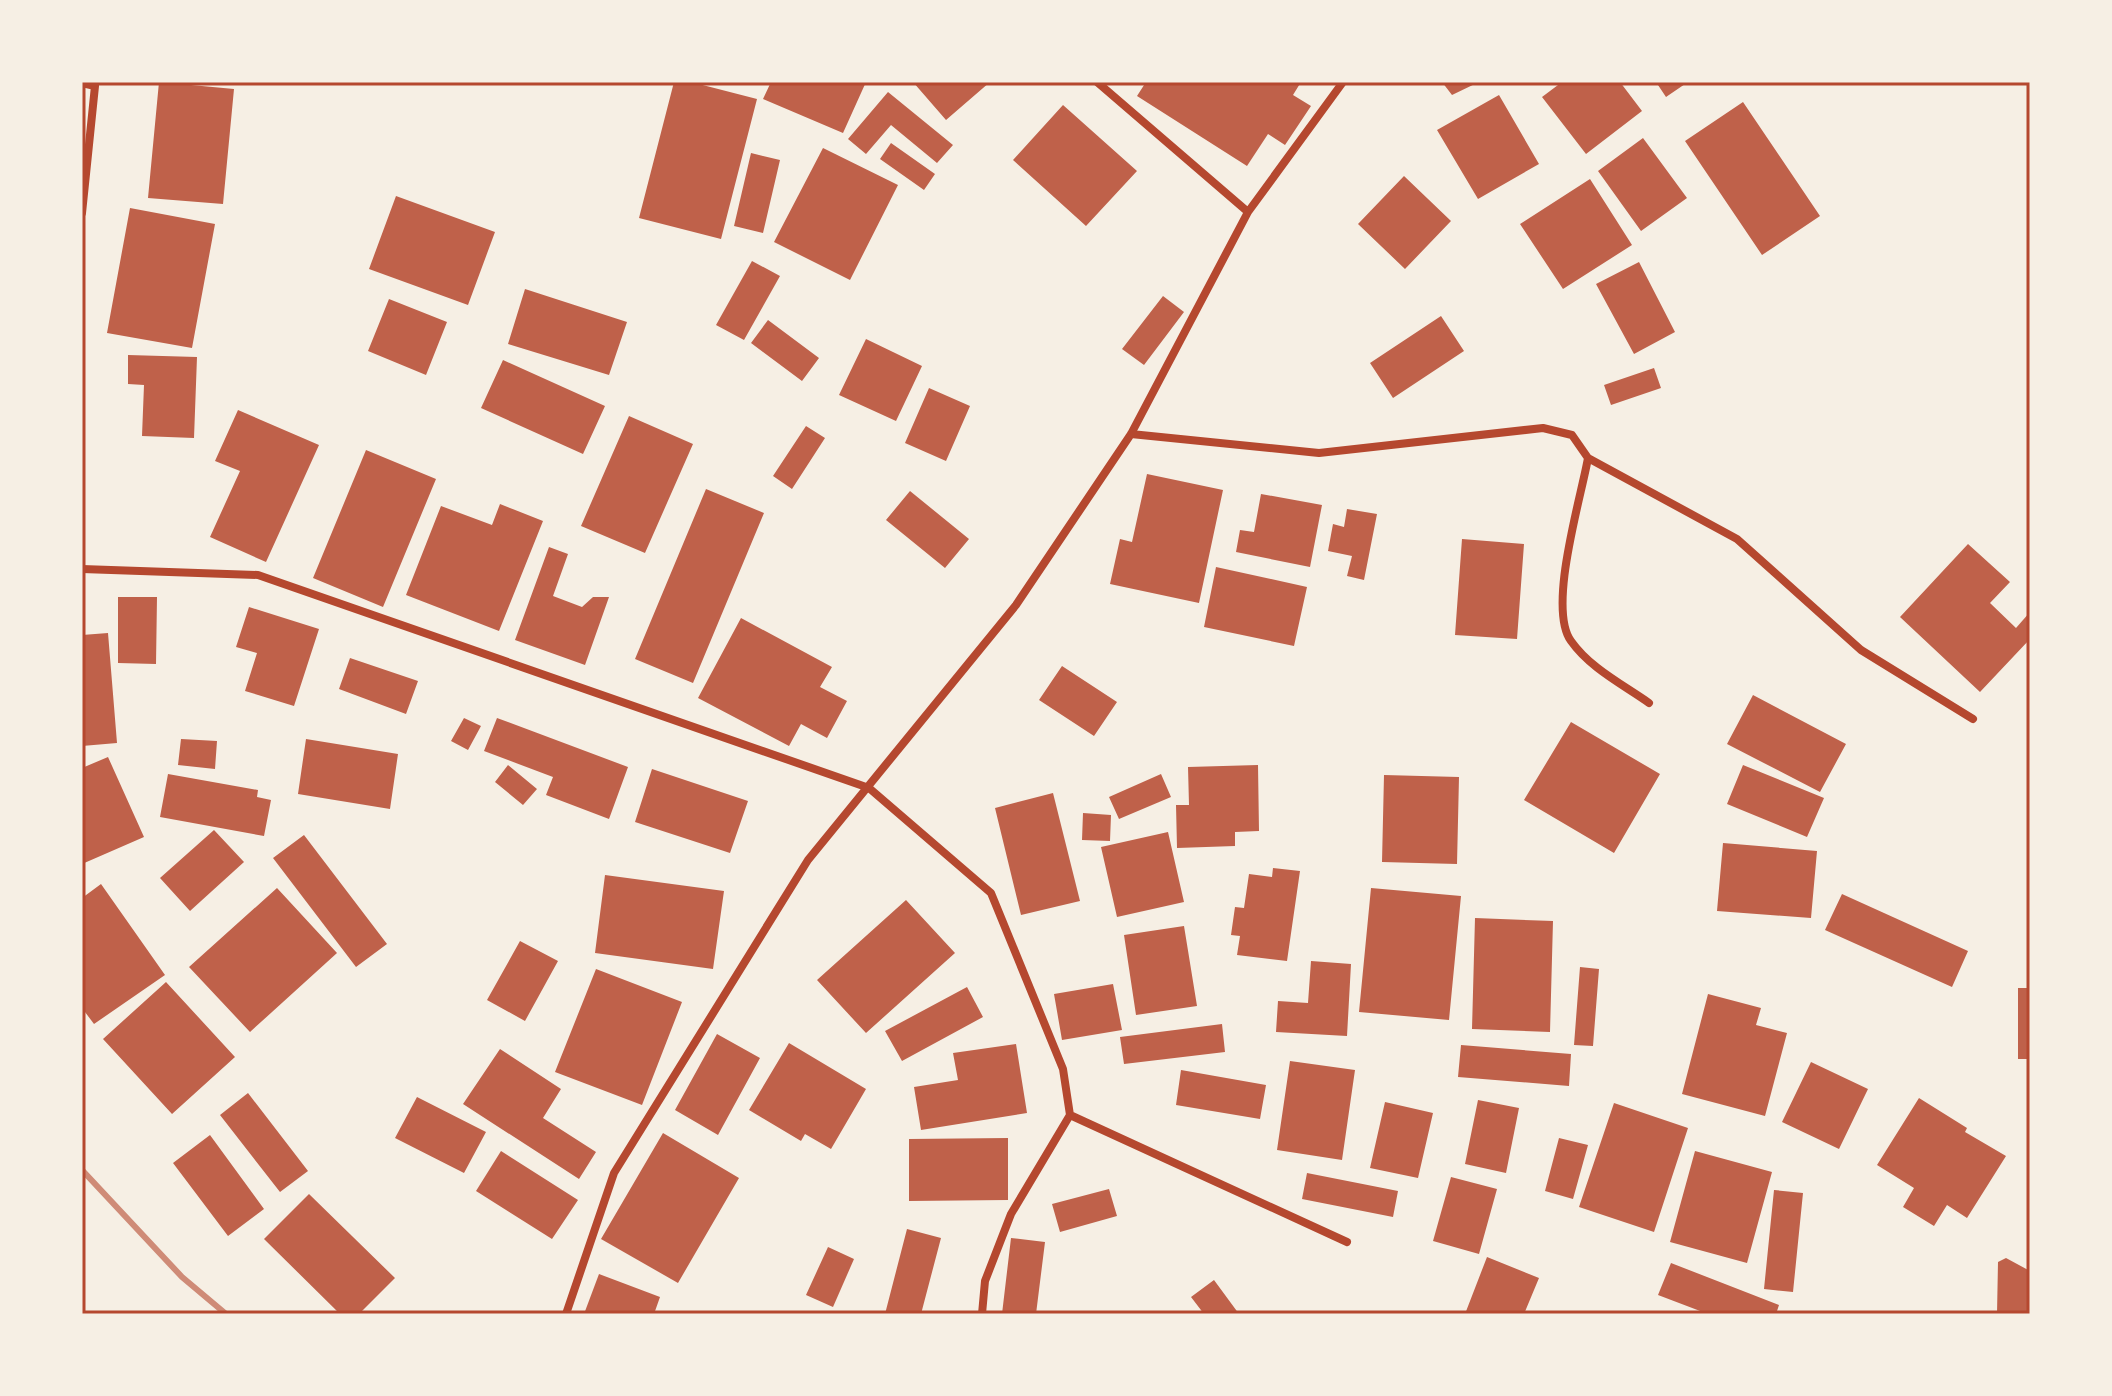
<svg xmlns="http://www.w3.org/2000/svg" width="2112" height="1396" font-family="'Exo 2',sans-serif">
<rect width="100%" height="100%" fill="#f6efe4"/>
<path fill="#bf614a" d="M159 82 234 89 223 204 148 198Z
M674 82H691L757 99 721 239 639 218Z
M771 82H866L843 133 763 99Z
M913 82H990L946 120Z
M1146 82H1301L1293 95 1311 106 1285 145 1268 134 1247 166 1137 96Z
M1442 82H1479L1452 95Z
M1562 82H1620L1642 111 1586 154 1542 97Z
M1656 82H1688L1666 97Z
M888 92 953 145 937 163 891 125 866 154 848 139Z
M1499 95 1539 164 1478 199 1437 130Z
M1743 102 1820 216 1762 255 1685 141Z
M1063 105 1137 171 1086 226 1013 160Z
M1643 138 1687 198 1641 231 1598 171Z
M891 143 935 174 924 190 880 159Z
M823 148 898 185 850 280 774 242Z
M751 153 780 160 763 233 734 226Z
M1404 176 1451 221 1405 269 1358 224Z
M1590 179 1632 245 1563 289 1520 224Z
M396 196 495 232 468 305 369 269Z
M130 208 215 224 192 348 107 333Z
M752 261 780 276 744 340 716 325Z
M1639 262 1675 332 1634 354 1596 284Z
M525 289 627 322 609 375 508 344Z
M1163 296 1184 312 1144 365 1122 349Z
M389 299 447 322 426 375 368 351Z
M1441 316 1464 351 1393 398 1370 363Z
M768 320 819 358 802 381 751 343Z
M866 339 922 366 896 421 839 395Z
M128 355 197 357 194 438 142 436 144 385 128 384Z
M503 360 605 406 583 454 481 408Z
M1654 368 1661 388 1611 405 1604 385Z
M929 388 970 406 946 461 905 443Z
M238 410 319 445 266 562 210 537 240 471 215 461Z
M629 416 693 444 645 553 581 526Z
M806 426 825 438 792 489 773 476Z
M366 450 436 479 383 607 313 578Z
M1147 474 1223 490 1199 603 1110 584 1120 539 1132 542Z
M706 489 764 513 693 683 635 659Z
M910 491 969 539 945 568 886 520Z
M1261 494 1322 505 1310 567 1236 552 1240 530 1254 532Z
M500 504 543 521 499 631 406 595 441 506 492 525Z
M1347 509 1377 514 1364 580 1347 576 1352 556 1328 551 1333 524 1344 527Z
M1462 539 1524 544 1517 639 1455 635Z
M1968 544 2010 582 1990 603 2016 628 2030 612V639L1980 692 1900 617Z
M549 547 568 554 553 596 582 607 593 597H609L585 665 515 640Z
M1216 567 1307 587 1294 646 1204 627Z
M118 597H157L156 664 118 663Z
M249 607 319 629 294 706 245 691 257 653 236 647Z
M741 618 832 667 820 687 847 701 827 738 801 724 789 746 698 698Z
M108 633 117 743 82 746V635Z
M350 658 418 681 406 714 339 689Z
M1062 666 1117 702 1094 736 1039 700Z
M1753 695 1846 744 1820 792 1727 744Z
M464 718 481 726 468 750 451 741Z
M497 718 628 767 609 819 546 795 553 777 484 751Z
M1571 722 1660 774 1614 853 1524 800Z
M181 739 217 741 215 769 178 765Z
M306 739 398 754 390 809 298 794Z
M108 757 144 837 82 864V768Z
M508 765 537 789 523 805 495 782Z
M1258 765 1259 831 1235 832V846L1177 848 1176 805H1189L1188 767Z
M1743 765 1824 798 1807 837 1727 804Z
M652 769 748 801 730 853 635 822Z
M168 774 258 790 257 797 271 800 264 836 160 817Z
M1161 774 1171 797 1119 819 1109 797Z
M1384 775 1459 777 1457 864 1382 862Z
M1053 793 1080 901 1021 915 995 808Z
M1083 813 1111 815 1110 841 1082 840Z
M214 830 244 862 190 911 160 878Z
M1168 832 1184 902 1117 917 1101 847Z
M304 835 387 944 356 967 273 858Z
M1723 843 1817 851 1811 918 1717 911Z
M1273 868 1300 871 1287 961 1237 955 1240 936 1231 935 1235 907 1244 908 1249 874 1272 877Z
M605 875 724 891 713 969 595 953Z
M101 884 165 975 94 1024 82 1008V898Z
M277 888 337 953 250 1032 189 967Z
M1371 888 1461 896 1449 1020 1359 1012Z
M1842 894 1968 951 1952 987 1825 930Z
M906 900 955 953 866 1033 817 980Z
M1475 918 1553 921 1550 1032 1472 1029Z
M1184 926 1197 1006 1136 1015 1124 935Z
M520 941 558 961 525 1021 487 1000Z
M1311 961 1351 964 1347 1036 1276 1032 1278 1001 1308 1003Z
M1580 967 1599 969 1593 1046 1574 1045Z
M596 969 682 1002 642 1105 555 1072Z
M166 982 235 1057 172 1114 103 1039Z
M1113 984 1122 1030 1062 1040 1054 994Z
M967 987 983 1017 902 1061 885 1031Z
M2018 988H2030V1059H2018Z
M1708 994 1761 1008 1756 1025 1787 1033 1765 1116 1682 1094Z
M1222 1024 1225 1052 1124 1064 1120 1037Z
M717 1034 760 1058 718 1135 675 1110Z
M789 1043 866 1089 831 1149 805 1134 801 1141 749 1110Z
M1016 1044 1027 1113 921 1130 914 1087 958 1080 953 1053Z
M1461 1045 1571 1054 1569 1086 1458 1077Z
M500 1049 561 1089 543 1118 596 1152 579 1179 463 1104Z
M1290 1061 1355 1070 1342 1160 1277 1150Z
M1811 1062 1868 1089 1839 1149 1782 1122Z
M1181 1070 1266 1085 1260 1119 1176 1105Z
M248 1093 308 1171 280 1192 220 1115Z
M417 1097 486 1132 464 1173 395 1138Z
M1919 1098 1967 1128 1965 1132 2006 1156 1967 1218 1947 1205 1934 1226 1903 1207 1914 1188 1877 1165Z
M1478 1100 1519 1108 1506 1173 1465 1164Z
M1385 1102 1433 1113 1418 1178 1370 1168Z
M1614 1103 1688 1128 1654 1232 1579 1207Z
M663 1133 739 1178 678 1283 601 1239Z
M210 1135 264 1209 228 1236 173 1163Z
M1008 1138V1200L909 1201V1139Z
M1559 1138 1588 1145 1573 1199 1545 1191Z
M501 1151 578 1200 552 1239 476 1191Z
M1695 1151 1772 1172 1747 1263 1670 1242Z
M1307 1173 1398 1191 1393 1217 1302 1199Z
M1451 1177 1497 1189 1479 1254 1433 1241Z
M1109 1189 1117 1216 1060 1232 1052 1204Z
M1774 1190 1803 1193 1793 1292 1764 1289Z
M309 1194 395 1278 359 1314H340L264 1239Z
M907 1229 941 1238 921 1314H885Z
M1011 1238 1045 1242 1036 1314H1002Z
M828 1247 854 1259 833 1307 806 1295Z
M1487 1257 1539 1278 1524 1314H1465Z
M2006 1258 2030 1271V1314H1997L1998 1262Z
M1671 1263 1779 1305 1776 1314H1708L1658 1295Z
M599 1274 660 1297 654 1314H584Z
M1214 1280 1239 1314H1204L1191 1297Z"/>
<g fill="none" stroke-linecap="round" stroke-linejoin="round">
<path stroke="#b5482f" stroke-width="8" d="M1097 82 1248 212
M82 83 95 86 82 213
M1131 434 1319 453 1543 428 1572 435 1588 458C1581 498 1547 608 1571 641 1590 668 1622 684 1649 703
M1588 458 1737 539 1861 650 1973 719
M82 569 258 575 869 788 991 893 1063 1069 1070 1115 1011 1214 985 1281 982 1314
M1070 1115 1347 1242
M566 1314 614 1173 808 860 1016 605 1131 434 1248 212 1343 82"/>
<path stroke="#cf8b77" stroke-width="6" d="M82 1170 182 1277 226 1314"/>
</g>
<rect width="2112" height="1396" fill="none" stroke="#f6efe4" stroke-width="168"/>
<rect x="84" y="84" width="1944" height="1228" fill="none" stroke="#b5482f" stroke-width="3"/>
</svg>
